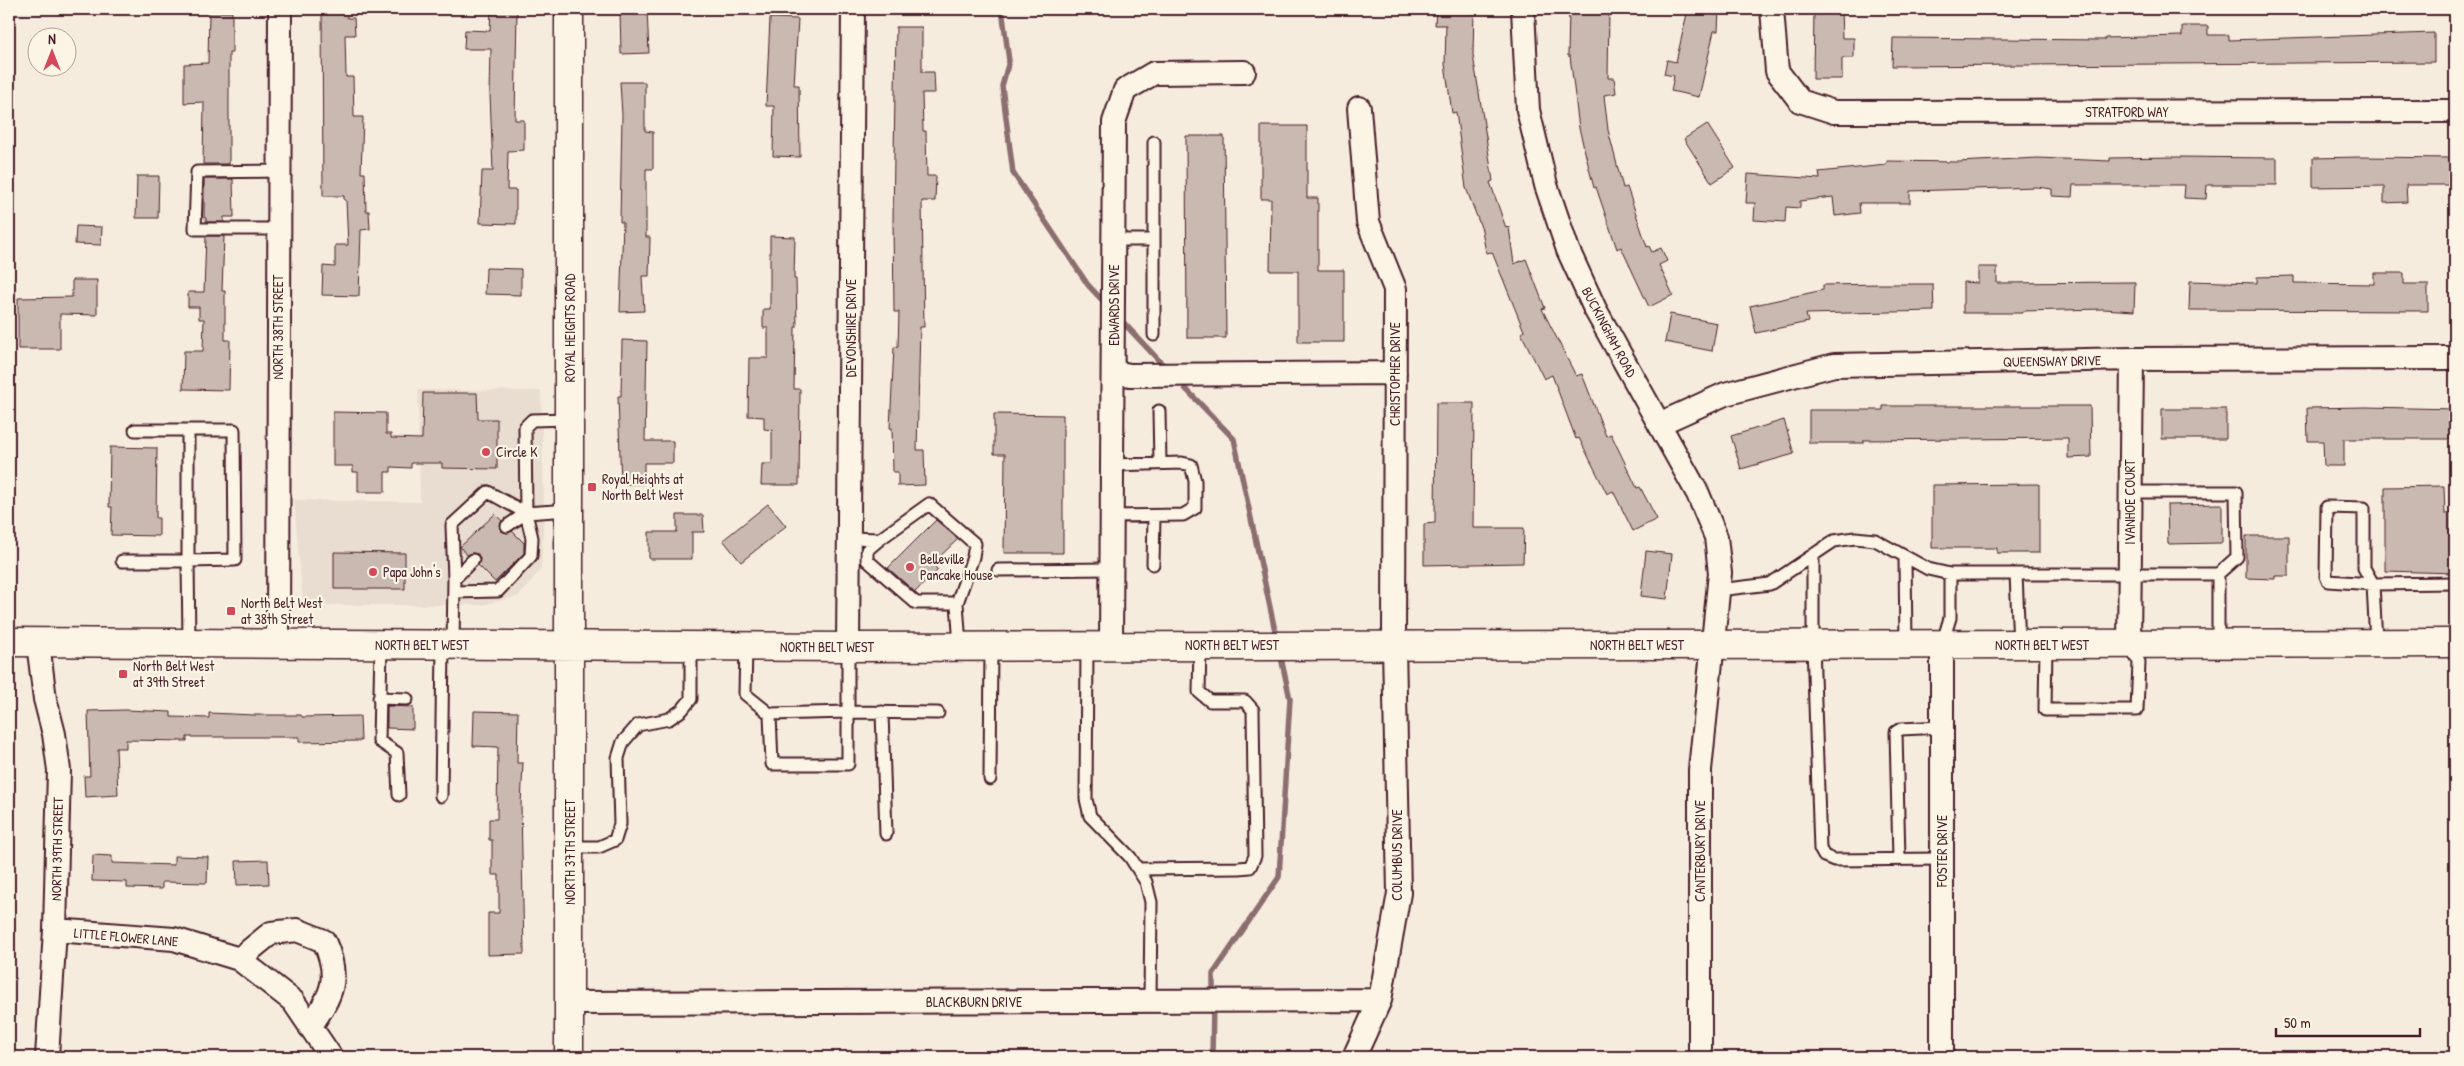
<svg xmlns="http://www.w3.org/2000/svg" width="2464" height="1066" font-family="'Patrick Hand',sans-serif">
<rect width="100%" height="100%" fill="#f5ecde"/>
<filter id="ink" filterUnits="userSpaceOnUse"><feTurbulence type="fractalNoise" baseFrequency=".02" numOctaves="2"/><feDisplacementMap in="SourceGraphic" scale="10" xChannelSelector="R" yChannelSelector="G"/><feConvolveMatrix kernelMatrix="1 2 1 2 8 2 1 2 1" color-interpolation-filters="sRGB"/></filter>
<g filter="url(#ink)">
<path fill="#e8ddd0" d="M418 390 541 391 544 511 541 569 519 596 482 605H303L294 500 420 502Z"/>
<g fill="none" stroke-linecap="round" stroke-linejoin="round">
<path stroke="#8c6e70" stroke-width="5.5" d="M1002 9 1009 61 1002 86 1013 173 1088 285 1103 301
M1121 320 1166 368
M1185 388 1234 439 1277 640
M1213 995V974L1279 877 1290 699 1280 653
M1212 1057 1213 1004"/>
</g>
<path fill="#cab9b1" stroke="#4a1f2b" d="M322 9H347V18H354L355 35H345L346 77H353L354 117H363L361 173H365L366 211H369L370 229 361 230 359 296 322 295 323 266 335 267V245H348L346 200H344V196H323Z
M491 9H517L515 120H524V150L508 151 507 190H516V224L480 223 482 171H493L490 94 491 49H464L465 30 490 31Z
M620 9H647L649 53 621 54Z
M1436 9H1474L1473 55 1493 181 1490 182 1506 228 1509 227 1514 264 1526 259 1545 308 1542 309 1576 376 1582 374 1606 436 1611 434 1637 488 1640 487 1657 519 1633 531 1613 491 1607 494 1579 438 1576 439 1552 375 1544 379 1521 333 1524 331 1492 252 1486 253 1482 230 1466 188 1456 112 1452 113 1445 64 1446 25H1435Z
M1569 9H1609L1608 78H1614L1616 93 1604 95 1608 130 1623 188 1627 187 1647 247 1649 246 1652 252 1661 248 1667 261 1659 265 1673 295 1649 307 1621 247 1617 249 1596 187 1594 188 1579 128 1570 56H1568Z
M1688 9H1719L1718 31H1714L1699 97 1671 91 1674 76 1664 74 1667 60 1676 62Z
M1814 9H1841L1842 38H1854V58H1842V79H1813Z
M209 12H232V53H229V164H203L204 102 184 103V64L208 63Z
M770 18 798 19 794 85H799L800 157 773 156 774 106H766Z
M2182 26H2208V35H2229V40L2434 33V62L1892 66 1893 38 2105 40V38L2182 36Z
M896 27H922V72H934L935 93H922L923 131H926L927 176H936L935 201H922L924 327H920L917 450H924L925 485 898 486V472H893L892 428H890L894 347H898L899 312H894L893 221Z
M620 82H645V131L653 132V169H646V237H650L649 276H642L644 311 620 312 623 222H620L622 115Z
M1707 124 1735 168 1712 183 1684 139Z
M1261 126H1307V198H1318V270H1344V342H1298V271H1270L1271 199H1261Z
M1186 136H1224L1226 338H1187Z
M2176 157 2277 158V185H2207L2206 199 2184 198 2185 185H2073L2072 197 2052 196V189L2037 187 1910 191V203H1859L1860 213 1835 216 1833 197 1800 201V208L1786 207 1785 222 1754 220 1755 203H1746L1748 174 1820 179 1819 172 1886 165 1887 161 1958 162 2038 158 2110 161V158Z
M2360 157 2455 158V185H2406L2407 202 2384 203V186L2313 187V158Z
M137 176H159L158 218H136Z
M204 179H233L234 217H224V222H206V218H204Z
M76 226 102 227 101 245 75 244Z
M206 236H224L222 291H225V340H230L229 390 183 389 184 351H203L204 319H199V307H188V292H204Z
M770 236 795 237 794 279H796L797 327H795L794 389H800L799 485H761L762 464H772V430L764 429V417L748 416 749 358H768V328H763V309H770Z
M1978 267H1997V283L2135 282 2134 311 2103 309 2022 311V313H1963V282L1978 283Z
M486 268 521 269V295L485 294Z
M2374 273H2404V284H2428V311L2189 310 2190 281 2257 283V277L2294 276V283L2374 284Z
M72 280H97V315L60 314V349H18V298L72 297Z
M1881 284H1933L1934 311 1806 314 1808 322 1756 333 1750 306 1823 290V285Z
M1670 314 1717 323 1712 351 1665 342Z
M622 340 647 341 645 441H673V463H644V484H621L618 396H621Z
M423 393H477L478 419H497V469L442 468V463H411V468L391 467V472H385V492H358V472H353V466H333V412L386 413V434H391V438L422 439Z
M1436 403H1474L1473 528H1524L1523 563 1424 565V524L1435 523Z
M1883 406H2090L2091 457 2068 458V438L1864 440V443H1809V410H1883Z
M2366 407 2455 409V439H2344V466H2324L2323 441H2308L2307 408Z
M2162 409H2226V439H2162Z
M994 414 1063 415V553H1004L1005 454H994Z
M1784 420 1794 454 1741 469 1731 436Z
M110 447 157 448 156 518H159V536L111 535 112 507H109Z
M2039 484V553H1997V548H1932V485Z
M2444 486 2445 514 2455 513V573L2385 571V487Z
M768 504 786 526 741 562 723 540Z
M2222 504V543L2168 544 2167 505Z
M495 514 502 521 500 526 501 531 507 533 512 531 524 543V553L495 582 478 565 480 559 478 554 472 553 467 555 460 547Z
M677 515H703L704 532H692V559H649V532H677Z
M936 520 958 539 932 564 938 570 915 592 888 568Z
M2246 536H2289V576H2275V579L2246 578Z
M1646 551 1672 554 1667 599 1641 596Z
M334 552 405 553V589H334Z
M387 706 413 707V729L387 728Z
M126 710 171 712V717L209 718V713L254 715H301L302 717 360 716 361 741 299 742V737H187V741L126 740V748H116L118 795 85 797 84 776H90L88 711Z
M474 711 518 712 517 763H523L521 805 524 954 488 955V913H499V875H492V840H489V819H497L498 747 473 746Z
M93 855 112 856V863L174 865V856L208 857 207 883 162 882V889L127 888V882L92 881Z
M268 860 269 884 237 885 236 861Z"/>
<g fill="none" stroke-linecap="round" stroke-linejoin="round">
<defs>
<path id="lane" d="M1154 142V335
M279 229H195L197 172 279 171
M1114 240H1154
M1159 411 1160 463
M135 430H234L235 560 188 561 189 643
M2131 492H2236L2237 557 2218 574
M1112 516 1183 515 1195 508V481L1191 465 1182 463 1113 465
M507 526 526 513 569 510
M849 538 880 539 929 504 975 544 973 557 957 603 960 646
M880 539 867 550V560L916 603H957
M1813 555V645L1820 849 1824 856 1834 860 1942 859
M1905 558 1906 645
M122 561H188V431
M1153 564 1154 516
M998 570 1112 569
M2016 574 2019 645
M454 579 452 525 488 492 526 513
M1718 590 1770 584 1834 541 1855 538 1875 540 1928 569 1950 574H2218V644
M455 592 498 591 531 556 532 538 526 513 525 427 532 420 569 419
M2376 643 2373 584 2364 568V508L2327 507 2326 576 2328 581 2373 584 2455 583
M1942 644 1950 618V574
M381 645 379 741 397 753 399 795
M2046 645 2045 710H2137L2139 662 2129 645
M453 646 454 579 473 560
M1087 646 1086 799 1090 816 1130 857 1146 882 1151 902 1150 1001
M746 647 745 694 770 714 848 712 938 713
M379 698 407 699
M882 712 886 834
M770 714 772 764H848V647
M990 779 991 646
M441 796 443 646
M570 847H599L615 840 620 824 618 758 623 742 638 725 669 719 682 710 691 699V647
M1899 859 1896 732 1901 729 1942 727
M1138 869 1239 868 1250 867 1255 856 1253 710 1245 701H1210L1199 692 1200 646"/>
<path id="street" d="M1523 9 1528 110 1546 185 1568 250 1595 309 1698 494 1716 537 1720 573 1700 770V1057
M1772 9 1777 71 1800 101 1834 112 2455 111
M1114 372 1130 375 1395 373
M1659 424 1725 394 1834 365 2132 359 2455 358
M38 643 45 699 54 734 59 770 55 930 47 1057
M278 644 280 9
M1111 645 1114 122 1125 90 1154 73 1244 72
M1942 645V1057
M2129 645 2132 359
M848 647 853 9
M55 930 174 939 239 959 293 1001 331 1057
M239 959 271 933 297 930 324 941C341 978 332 995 310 1027
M569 1003 1380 1000
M1354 1057 1380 1000 1399 893 1394 645 1395 289 1368 222 1359 108"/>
<path id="secondary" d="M569 9V1057
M9 642 848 647 2455 643"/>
</defs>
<use href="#lane" stroke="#4a1f2b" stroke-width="15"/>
<use href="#street" stroke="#4a1f2b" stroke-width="26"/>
<use href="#secondary" stroke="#4a1f2b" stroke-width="31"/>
<use href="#lane" stroke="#fcf5e5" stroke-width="11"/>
<use href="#street" stroke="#fcf5e5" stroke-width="22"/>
<use href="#secondary" stroke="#fcf5e5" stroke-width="28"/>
</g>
</g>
<g fill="#d1495b" stroke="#fcf5e5" stroke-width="2">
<circle cx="486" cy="452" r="5"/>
<rect x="587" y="482" width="10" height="10" rx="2.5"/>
<circle cx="910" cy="567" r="5"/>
<circle cx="373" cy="572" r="5"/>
<rect x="226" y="606" width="10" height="10" rx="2.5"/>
<rect x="118" y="669" width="10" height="10" rx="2.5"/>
</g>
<g text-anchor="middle" stroke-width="4.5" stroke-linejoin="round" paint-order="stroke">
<g font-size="14" fill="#4a1f2b" stroke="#fcf5e5">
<text x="2127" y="117">STRATFORD WAY</text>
<text transform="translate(1114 305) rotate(-90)" y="5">EDWARDS DRIVE</text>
<text transform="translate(278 327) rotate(-90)" y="5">NORTH 38TH STREET</text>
<text transform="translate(570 328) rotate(-90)" y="5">ROYAL HEIGHTS ROAD</text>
<text transform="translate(851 328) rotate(-90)" y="5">DEVONSHIRE DRIVE</text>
<text transform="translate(1609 332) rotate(62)" y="5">BUCKINGHAM ROAD</text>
<text transform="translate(2052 361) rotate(-1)" y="5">QUEENSWAY DRIVE</text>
<text transform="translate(1395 374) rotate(-90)" y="5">CHRISTOPHER DRIVE</text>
<text transform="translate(2130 502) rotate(-90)" y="5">IVANHOE COURT</text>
<text x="422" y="650">NORTH BELT WEST</text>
<text x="1232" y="650">NORTH BELT WEST</text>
<text x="1637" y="650">NORTH BELT WEST</text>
<text x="2042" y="650">NORTH BELT WEST</text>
<text x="827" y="652">NORTH BELT WEST</text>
<text transform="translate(57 849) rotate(-89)" y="5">NORTH 39TH STREET</text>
<text transform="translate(1700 851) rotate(-90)" y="5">CANTERBURY DRIVE</text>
<text transform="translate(1942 851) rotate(-90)" y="5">FOSTER DRIVE</text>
<text transform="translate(570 852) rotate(-90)" y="5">NORTH 37TH STREET</text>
<text transform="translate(1397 855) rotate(-90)" y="5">COLUMBUS DRIVE</text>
<text transform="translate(126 937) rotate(5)" y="5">LITTLE FLOWER LANE</text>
<text x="974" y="1007">BLACKBURN DRIVE</text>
</g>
<g font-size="14" fill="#4a1f2b" stroke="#fcf5e5" text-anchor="start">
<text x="496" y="457">Circle K</text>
<text x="602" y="484">Royal Heights at<tspan x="602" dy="16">North Belt West</tspan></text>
<text x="920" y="564">Belleville<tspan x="920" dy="16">Pancake House</tspan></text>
<text x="383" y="577">Papa John's</text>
<text x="241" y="608">North Belt West<tspan x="241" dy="16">at 38th Street</tspan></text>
<text x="133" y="671">North Belt West<tspan x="133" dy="16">at 39th Street</tspan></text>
</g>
</g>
<rect width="2464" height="1066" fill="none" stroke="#fcf5e5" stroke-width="30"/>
<rect x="15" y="15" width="2434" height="1036" fill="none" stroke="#4a1f2b" stroke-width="2" filter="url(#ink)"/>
<g transform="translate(52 52)"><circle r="24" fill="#fcf5e5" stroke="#b59f9b"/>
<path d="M0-4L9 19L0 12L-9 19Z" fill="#d1495b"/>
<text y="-8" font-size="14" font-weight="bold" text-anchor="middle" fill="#4a1f2b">N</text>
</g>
<path d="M2276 1028v8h144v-8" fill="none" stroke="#4a1f2b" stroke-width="2.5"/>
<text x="2284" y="1028" font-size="15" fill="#4a1f2b" stroke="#fcf5e5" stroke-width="4" paint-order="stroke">50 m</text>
</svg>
